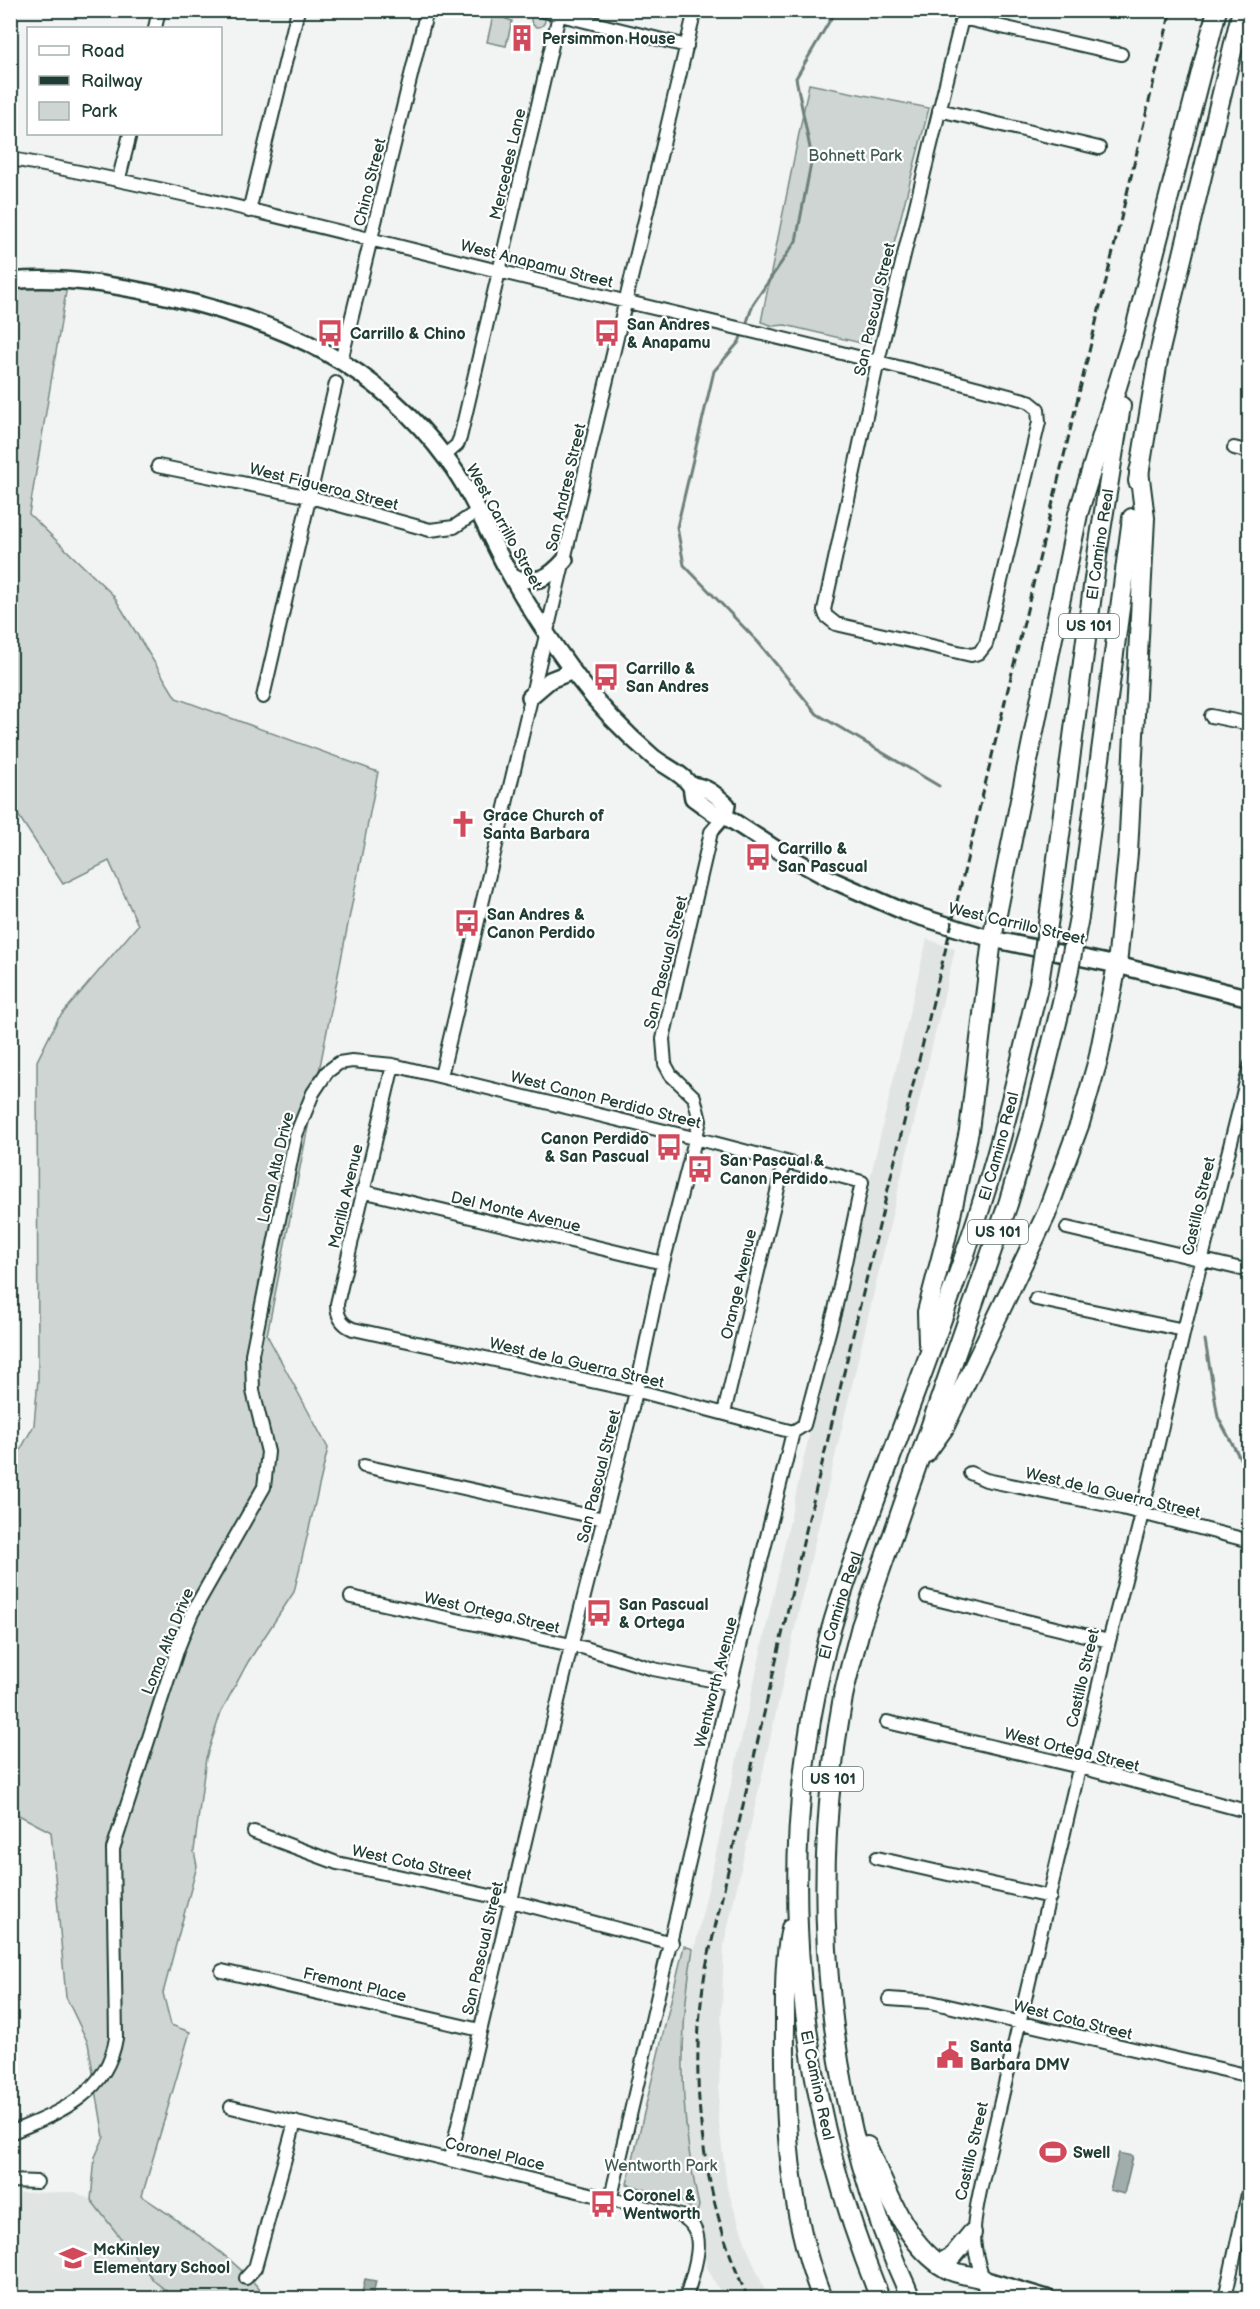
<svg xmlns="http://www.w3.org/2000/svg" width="1260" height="2309" font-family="'Balsamiq Sans',sans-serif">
<rect width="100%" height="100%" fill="#f2f3f3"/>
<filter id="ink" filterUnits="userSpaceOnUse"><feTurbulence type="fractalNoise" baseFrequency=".0167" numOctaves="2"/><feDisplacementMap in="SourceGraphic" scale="12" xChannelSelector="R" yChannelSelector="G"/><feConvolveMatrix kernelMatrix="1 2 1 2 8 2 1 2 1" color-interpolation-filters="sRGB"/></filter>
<g filter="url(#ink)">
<path fill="#e0e4e3" d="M927 939 955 949 803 1592 724 1944 718 2116 727 2188 748 2250 768 2298H723L706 2265 685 2122 684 2016 689 1974 812 1422Z
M75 2192 91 2200 154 2281 176 2298H11V2236L20 2193Z"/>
<path fill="#ced5d3" stroke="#768984" stroke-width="1.5" d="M501 10 513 11 511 17 506 19 512 21 506 46 487 42 493 16 501 18Z
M14 11 11 111V115L10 11Z
M531 20a7 7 0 1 1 14 0a7 7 0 1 1-14 0Z
M809 84 929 108 869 340 865 344 785 325 774 326 761 322Z
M68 280 29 514 113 595 176 698 378 772 267 1335 328 1448 294 1592 248 1662 221 1712 206 1758 194 1851 197 1866 163 1993 171 2025 190 2032 142 2196C178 2221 243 2263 266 2298H176L154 2281 91 2200 95 2157 104 2137 88 2043 66 1997 51 1832 11 1811V1467L34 1425 38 1379 37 1061 58 1019 138 925 109 861 63 884 11 804 10 281Z
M684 1946 693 1949C678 2034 680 2121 699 2206L697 2213 679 2200 627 2184Z"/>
<path fill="#a1adaa" stroke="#6d807b" stroke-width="1.5" d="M1119 2153 1133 2156 1124 2194 1110 2190Z
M365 2279 376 2281 372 2298H361Z"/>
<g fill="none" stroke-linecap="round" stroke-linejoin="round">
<path stroke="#6d807b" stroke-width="3" d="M745 328 753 304 796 241 812 158 796 78 836 10
M742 334 739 342 714 371 677 527 684 565 758 642 817 714 939 786
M1205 1340 1218 1417 1250 1477
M1250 1701V1733"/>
<defs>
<path id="minor" d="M540 10 687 46
M962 18 1121 54
M155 28 159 10
M939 110 1099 148
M12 159C176 189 336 231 498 271 675 314 852 353 1028 401L1038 409 1039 422 986 644 979 653 971 655 836 624 826 616 824 610 878 361 964 10
M119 178 130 134
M249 211 298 10
M341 361 427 10
M1234 448 1250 452
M444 456 457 445 460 438 559 15
M158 466 310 497 430 530 454 527 478 511
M263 697 336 383
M1211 716 1250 724
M393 1065 337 1304C337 1316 341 1324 353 1329L646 1393 793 1432
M441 1076 695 10
M362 1191 663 1263
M1067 1228 1250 1271
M1036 1299 1184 1330
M724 1413 784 1163
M364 1466 604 1519
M970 1473 986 1480 1122 1508 1250 1541
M351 1597 585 1648 653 1669 732 1684
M927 1597 1109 1641
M887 1722 1080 1767 1250 1812
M254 1832 337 1863 500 1898 672 1943
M877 1858 1050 1897
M222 1971 480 2030
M889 1999 931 2002 1250 2076
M231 2107 681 2216C712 2231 692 2273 686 2298
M10 2133C58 2113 107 2095 116 2038L113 1849 178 1648 192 1613 264 1487 268 1452 253 1391 252 1354 296 1135 313 1093 327 1072 339 1063 352 1061 393 1065 710 1142 862 1182 835 1310 804 1425 793 1432 727 1698 611 2197
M450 2159 568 1659 636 1392 663 1263 700 1121 694 1097 671 1075 665 1064 663 1039 711 832 725 816
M10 2181 37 2182
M246 2278 255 2268 295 2122
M983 2279C969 2238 973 2223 982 2182L1109 1641 1139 1526 1184 1330 1250 1066
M1225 2298 1250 2185"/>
<path id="major" d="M10 281C65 276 117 285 170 297 285 324 375 362 448 461 473 494 487 533 507 569 528 607 552 643 577 677 599 706 626 734 653 757 664 766 682 773 690 785 692 788 692 795 693 798L715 814 725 816 782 853 830 879 905 912 992 939 1117 965 1250 998
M512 578C539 582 546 581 565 560
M530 697 550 680 573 671
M690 785C706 786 715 794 727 805L725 816
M983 2279 1047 2298
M983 2279 990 2298"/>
<g id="highway">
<path d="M1129 352 1217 10"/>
<path d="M1138 481 1159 354 1242 10"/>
<path id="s1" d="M1050 911 1098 549 1121 406"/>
<path d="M1079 917 1132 518"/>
<path d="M928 1343 927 1312 946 1239 969 1131 992 939 999 904 1078 514 1131 341"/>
<path d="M926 1453 944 1428 1046 1215 1080 1123 1098 1060 1117 965 1128 853 1145 518 1139 471"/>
<path d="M791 1928C784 1960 785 1991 785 2023 784 2115 788 2213 822 2298"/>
<path d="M867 2146C887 2189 904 2244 947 2269 957 2275 972 2275 983 2279"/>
<path d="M939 2264 953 2256 972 2233"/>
<path id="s2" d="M880 2298C796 2093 772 1865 826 1648 839 1597 858 1548 876 1498 911 1402 949 1306 980 1209 1004 1135 1021 1059 1039 983"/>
<path d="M911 2298C825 2115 807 1895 843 1697 848 1673 855 1650 861 1626L1008 1204 1032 1123 1065 990"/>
</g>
</defs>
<use href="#minor" stroke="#1f3d34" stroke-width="16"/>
<use href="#major" stroke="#1f3d34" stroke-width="20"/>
<use href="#highway" stroke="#1f3d34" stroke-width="22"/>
<use href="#minor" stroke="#fff" stroke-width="12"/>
<use href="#major" stroke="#fff" stroke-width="15"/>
<use href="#highway" stroke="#fff" stroke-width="18"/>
<path stroke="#1f3d34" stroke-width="3" stroke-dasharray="9 4.5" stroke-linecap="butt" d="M748 2298C701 2197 687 2076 706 1967L803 1543 1171 10"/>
<defs>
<path id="highway-bridge" d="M1039 983 1050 911
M1065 990 1079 917"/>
</defs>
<use href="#highway-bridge" stroke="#1f3d34" stroke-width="22" stroke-linecap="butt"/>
<use href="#highway-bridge" stroke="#fff" stroke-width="18"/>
</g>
</g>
<defs>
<symbol id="building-bare" viewBox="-9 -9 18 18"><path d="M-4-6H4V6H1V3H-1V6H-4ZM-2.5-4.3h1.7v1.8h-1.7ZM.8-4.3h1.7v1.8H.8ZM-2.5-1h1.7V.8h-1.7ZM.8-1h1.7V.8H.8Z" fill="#d1495b" stroke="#fff" stroke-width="2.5" paint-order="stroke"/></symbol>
<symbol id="bus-bare" viewBox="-9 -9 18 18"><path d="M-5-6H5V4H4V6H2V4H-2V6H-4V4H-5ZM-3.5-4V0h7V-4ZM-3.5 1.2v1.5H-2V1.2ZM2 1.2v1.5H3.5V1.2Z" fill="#d1495b" stroke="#fff" stroke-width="2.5" paint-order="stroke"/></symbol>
<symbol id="church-bare" viewBox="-9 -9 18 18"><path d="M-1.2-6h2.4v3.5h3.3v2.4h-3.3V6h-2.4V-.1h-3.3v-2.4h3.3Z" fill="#d1495b" stroke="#fff" stroke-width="2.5" paint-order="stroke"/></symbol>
<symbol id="civic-bare" viewBox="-9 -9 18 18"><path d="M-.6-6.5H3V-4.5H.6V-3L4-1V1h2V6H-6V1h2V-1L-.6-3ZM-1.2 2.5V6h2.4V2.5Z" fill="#d1495b" stroke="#fff" stroke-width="2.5" paint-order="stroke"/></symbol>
<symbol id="stadium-bare" viewBox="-9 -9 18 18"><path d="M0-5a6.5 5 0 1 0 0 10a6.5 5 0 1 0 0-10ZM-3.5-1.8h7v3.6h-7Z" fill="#d1495b" stroke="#fff" stroke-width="2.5" paint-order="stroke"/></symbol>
<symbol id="school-bare" viewBox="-9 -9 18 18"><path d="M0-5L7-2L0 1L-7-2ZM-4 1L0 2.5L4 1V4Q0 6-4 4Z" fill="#d1495b" stroke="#fff" stroke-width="2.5" paint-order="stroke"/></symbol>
</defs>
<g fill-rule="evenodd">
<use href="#building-bare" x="503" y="19" width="38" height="38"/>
<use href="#bus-bare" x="311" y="314" width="38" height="38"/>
<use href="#bus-bare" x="588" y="314" width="38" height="38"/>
<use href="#bus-bare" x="587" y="658" width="38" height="38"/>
<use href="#church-bare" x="444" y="805" width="38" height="38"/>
<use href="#bus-bare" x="739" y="838" width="38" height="38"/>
<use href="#bus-bare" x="448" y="904" width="38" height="38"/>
<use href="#bus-bare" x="650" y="1128" width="38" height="38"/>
<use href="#bus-bare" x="681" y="1150" width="38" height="38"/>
<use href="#bus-bare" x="580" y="1594" width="38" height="38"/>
<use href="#civic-bare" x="931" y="2036" width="38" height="38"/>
<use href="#stadium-bare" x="1034" y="2133" width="38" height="38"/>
<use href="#bus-bare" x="584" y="2185" width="38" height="38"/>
<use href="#school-bare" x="54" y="2239" width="38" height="38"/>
</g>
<g text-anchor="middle" stroke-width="4.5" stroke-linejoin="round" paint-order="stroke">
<g fill="#fff" stroke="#627771" stroke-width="1.5">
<rect x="1059" y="614" width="60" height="24" rx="4.5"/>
<rect x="968" y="1220" width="60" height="24" rx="4.5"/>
<rect x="803" y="1767" width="60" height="24" rx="4.5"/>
</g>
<g font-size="15" font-weight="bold" fill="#1f3d34">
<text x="1089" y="631">US 101</text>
<text x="998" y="1237">US 101</text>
<text x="833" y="1784">US 101</text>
</g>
<g font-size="16" font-weight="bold" fill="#1f3d34" stroke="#fff" text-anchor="start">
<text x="542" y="44">Persimmon House</text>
<text x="627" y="330">San Andres<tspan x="627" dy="18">&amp; Anapamu</tspan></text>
<text x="350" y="339">Carrillo &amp; Chino</text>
<text x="626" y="674">Carrillo &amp;<tspan x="626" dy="18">San Andres</tspan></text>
<text x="483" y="821">Grace Church of<tspan x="483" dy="18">Santa Barbara</tspan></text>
<text x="778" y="854">Carrillo &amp;<tspan x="778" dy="18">San Pascual</tspan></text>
<text x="487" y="920">San Andres &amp;<tspan x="487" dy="18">Canon Perdido</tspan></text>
<text x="649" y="1144" text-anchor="end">Canon Perdido<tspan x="649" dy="18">&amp; San Pascual</tspan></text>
<text x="720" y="1166">San Pascual &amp;<tspan x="720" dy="18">Canon Perdido</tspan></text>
<text x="619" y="1610">San Pascual<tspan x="619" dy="18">&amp; Ortega</tspan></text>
<text x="970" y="2052">Santa<tspan x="970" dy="18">Barbara DMV</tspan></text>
<text x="1073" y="2158">Swell</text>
<text x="623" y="2201">Coronel &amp;<tspan x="623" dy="18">Wentworth</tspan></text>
<text x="93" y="2255">McKinley<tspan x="93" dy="18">Elementary School</tspan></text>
</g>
<g font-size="16" fill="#425b54" stroke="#fff">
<text x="855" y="161">Bohnett Park</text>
<text x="661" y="2171">Wentworth Park</text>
</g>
<g font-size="16" fill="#1f3d34" stroke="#fff">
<text transform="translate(507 164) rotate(-77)" y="6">Mercedes Lane</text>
<text transform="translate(369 182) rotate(-76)" y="6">Chino Street</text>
<text transform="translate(537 263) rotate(14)" y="6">West Anapamu Street</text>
<text transform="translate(874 309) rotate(-77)" y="6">San Pascual Street</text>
<text transform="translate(324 486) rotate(14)" y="6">West Figueroa Street</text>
<text transform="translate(565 487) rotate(-77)" y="6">San Andres Street</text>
<text transform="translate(505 526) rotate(61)" y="6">West Carrillo Street</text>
<text dy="6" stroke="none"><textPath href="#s1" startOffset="370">El Camino Real</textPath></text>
<text transform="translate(1017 923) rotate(13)" y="6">West Carrillo Street</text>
<text transform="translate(665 962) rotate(-76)" y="6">San Pascual Street</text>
<text transform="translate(606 1099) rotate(14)" y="6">West Canon Perdido Street</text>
<text dy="6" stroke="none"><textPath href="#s2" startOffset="1194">El Camino Real</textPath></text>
<text transform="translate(275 1167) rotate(-77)" y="6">Loma Alta Drive</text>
<text transform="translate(345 1196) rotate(-77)" y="6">Marilla Avenue</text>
<text transform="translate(1198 1206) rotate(-77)" y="6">Castillo Street</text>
<text transform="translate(516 1211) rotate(13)" y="6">Del Monte Avenue</text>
<text transform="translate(738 1284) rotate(-77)" y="6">Orange Avenue</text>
<text transform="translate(577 1362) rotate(13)" y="6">West de la Guerra Street</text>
<text transform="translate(598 1476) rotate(-76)" y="6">San Pascual Street</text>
<text transform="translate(1113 1492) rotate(13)" y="6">West de la Guerra Street</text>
<text dy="6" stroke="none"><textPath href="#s2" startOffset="708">El Camino Real</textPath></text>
<text transform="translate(492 1612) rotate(13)" y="6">West Ortega Street</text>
<text transform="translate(167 1641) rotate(-68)" y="6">Loma Alta Drive</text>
<text transform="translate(1082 1678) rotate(-77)" y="6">Castillo Street</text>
<text transform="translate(715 1682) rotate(-76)" y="6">Wentworth Avenue</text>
<text transform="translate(1072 1749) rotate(14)" y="6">West Ortega Street</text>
<text transform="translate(412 1862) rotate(12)" y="6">West Cota Street</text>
<text transform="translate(482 1948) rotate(-77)" y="6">San Pascual Street</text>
<text transform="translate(355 1984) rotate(13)" y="6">Fremont Place</text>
<text transform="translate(1073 2019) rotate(14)" y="6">West Cota Street</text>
<text transform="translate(818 2085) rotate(78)" y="6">El Camino Real</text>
<text transform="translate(971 2151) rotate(-77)" y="6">Castillo Street</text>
<text transform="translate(495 2153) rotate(13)" y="6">Coronel Place</text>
</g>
</g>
<rect width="1260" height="2309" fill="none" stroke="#fff" stroke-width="36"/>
<rect x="18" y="18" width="1224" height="2273" fill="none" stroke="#1f3d34" stroke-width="2" filter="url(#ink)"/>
<rect x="27" y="27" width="195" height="108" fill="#ffffff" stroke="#a5b1ae" stroke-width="1.5"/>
<rect x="39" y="46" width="30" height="9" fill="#ffffff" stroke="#a5b1ae" stroke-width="1.5"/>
<text x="81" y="57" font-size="18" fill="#1f3d34">Road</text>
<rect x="39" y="76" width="30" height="9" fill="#1f3d34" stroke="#a5b1ae" stroke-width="1.5"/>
<text x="81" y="87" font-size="18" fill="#1f3d34">Railway</text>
<rect x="39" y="102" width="30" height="18" fill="#ced5d3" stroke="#a5b1ae" stroke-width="1.5"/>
<text x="81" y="117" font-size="18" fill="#1f3d34">Park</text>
</svg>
